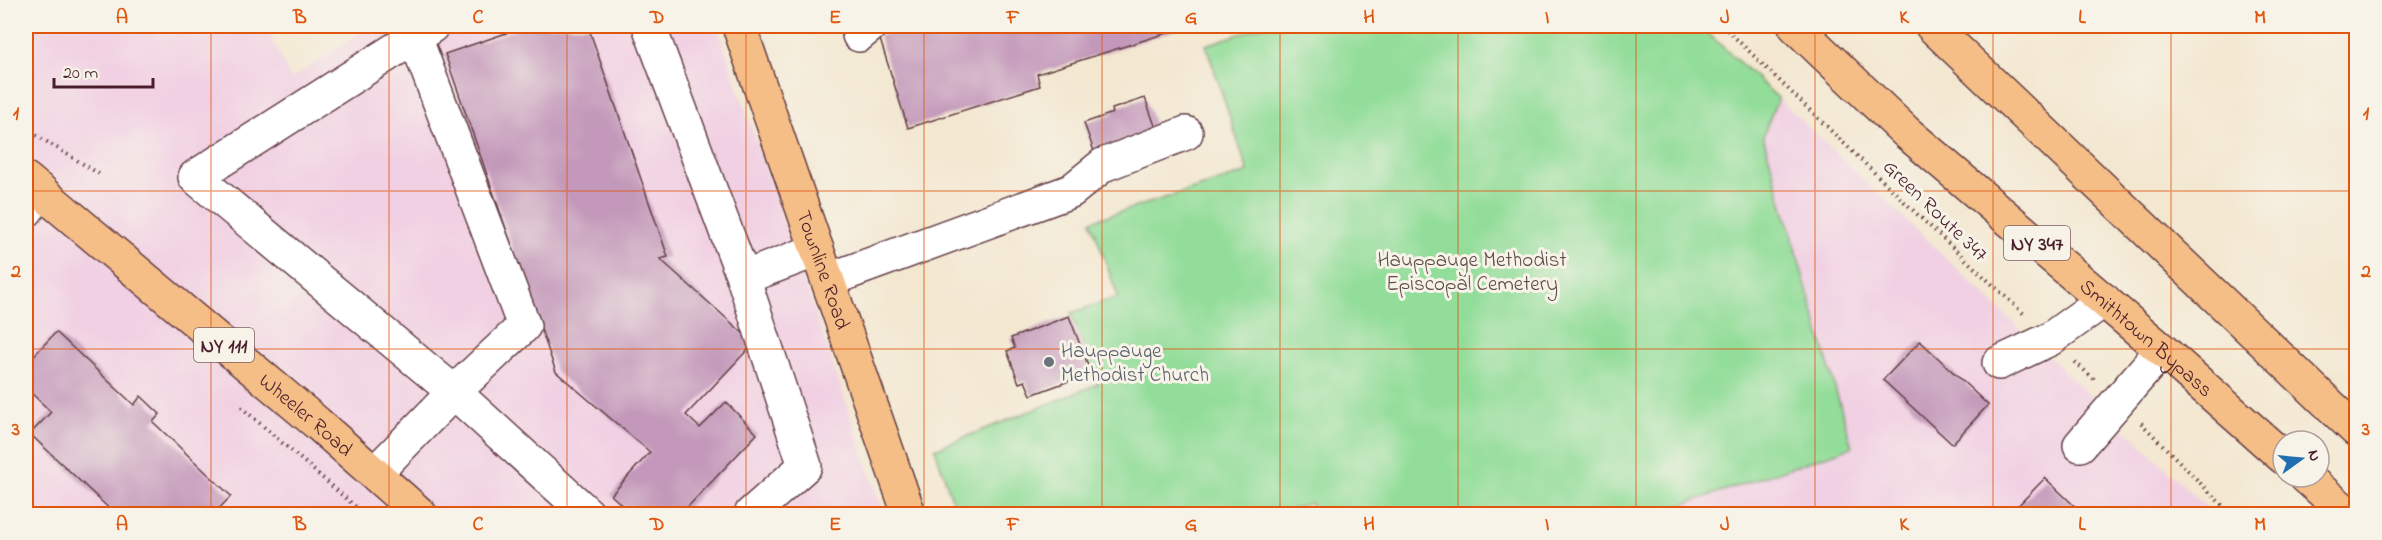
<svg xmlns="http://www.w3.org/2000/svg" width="2382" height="540" font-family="'Indie Flower',sans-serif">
<rect width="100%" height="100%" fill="#f7f3e8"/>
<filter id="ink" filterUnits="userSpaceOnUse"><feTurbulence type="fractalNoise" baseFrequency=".0167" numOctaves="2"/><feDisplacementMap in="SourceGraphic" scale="12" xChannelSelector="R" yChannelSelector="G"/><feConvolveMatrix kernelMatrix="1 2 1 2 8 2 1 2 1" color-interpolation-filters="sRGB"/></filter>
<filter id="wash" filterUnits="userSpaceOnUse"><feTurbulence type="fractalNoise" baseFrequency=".008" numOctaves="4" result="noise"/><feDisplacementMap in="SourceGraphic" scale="24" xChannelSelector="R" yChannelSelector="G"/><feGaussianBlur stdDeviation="1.35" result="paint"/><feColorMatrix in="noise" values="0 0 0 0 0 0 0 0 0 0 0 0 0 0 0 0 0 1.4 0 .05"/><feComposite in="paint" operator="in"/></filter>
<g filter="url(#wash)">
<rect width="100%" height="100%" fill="#f3e7d0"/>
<path fill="#f1d0e3" d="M26 26H266L291 79 370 26H717L884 514H26Z
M1778 98 2214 514H1655L1852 447 1763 136Z"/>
<path fill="#92dd99" stroke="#6e7e62" stroke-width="1.5" d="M1264 26H1700L1778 98 1763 136 1852 447 1655 514H1315L1311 503 1276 514H957L935 449 1098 384 1071 313 1118 297 1091 221 1248 172 1206 45Z"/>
<g id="blocks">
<path fill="#c398ba" d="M527 26H588L668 257 660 259 754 343 686 415 700 428 726 402 757 434 681 514H647L642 510 637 514H632L611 495 650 452 556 372 445 54Z
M914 26H1189L1037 74 1040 86 908 128 879 36Z
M1145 98 1157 131 1095 154 1084 123 1113 113 1112 109Z
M1069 316 1091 373 1031 395 1025 381 1019 383 1007 351 1015 348 1011 338Z
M56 332 134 405 141 396 160 414 153 422 231 496 214 514H115L30 434 51 412 26 388V364Z
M1920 341 1988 405 1952 444 1883 380Z
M2045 478 2083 514H2010Z"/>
</g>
</g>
<g filter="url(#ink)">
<use href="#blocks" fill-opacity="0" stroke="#633d44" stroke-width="1.5"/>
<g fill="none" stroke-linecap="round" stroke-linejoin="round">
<defs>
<path id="minor" d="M432 26 195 177 454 392 588 514
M649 26 742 274 805 466 751 514
M859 35 870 26
M26 211 41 191
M743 278 817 250
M828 280 1071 191 1103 165 1186 133
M1999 363 2050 339 2104 300
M2080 445 2162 350
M375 473 454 392 524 326 415 37"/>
<g id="major">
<path id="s1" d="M739 26 909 514"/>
<path id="s2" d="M26 179 317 423 420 514"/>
</g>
<g id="highway">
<path id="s3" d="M1795 26 1906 132 2162 350 2283 457"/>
<path d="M1932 26 2356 430"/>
<path d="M2306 477 2348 514"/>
</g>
</defs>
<use href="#minor" stroke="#633d44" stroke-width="36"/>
<use href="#major" stroke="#633d44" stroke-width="36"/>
<use href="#highway" stroke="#633d44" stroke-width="36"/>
<path stroke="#633d44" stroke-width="4" stroke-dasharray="1.5 4.5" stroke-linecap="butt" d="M1723 26 1919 216 2024 314
M26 129 101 175
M2075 362 2094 379
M241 407 364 514
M2141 423 2231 514"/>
<use href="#minor" stroke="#fff" stroke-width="33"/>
<use href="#major" stroke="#f6be87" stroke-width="33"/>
<use href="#highway" stroke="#f6be87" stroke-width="33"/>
</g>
</g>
<path fill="none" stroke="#e0560e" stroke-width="1.5" stroke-opacity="0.55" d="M211 26V514M389 26V514M567 26V514M746 26V514M924 26V514M1102 26V514M1280 26V514M1458 26V514M1636 26V514M1815 26V514M1993 26V514M2171 26V514M26 191H2356M26 349H2356"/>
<circle fill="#6b7280" stroke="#f7f3e8" stroke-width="2" cx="1049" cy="362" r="6"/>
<g text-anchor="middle" stroke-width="6" stroke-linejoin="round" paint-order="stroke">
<g fill="#f7f3e8" stroke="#7e5f64" stroke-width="1.5">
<rect x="2004" y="226" width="66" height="34" rx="4.5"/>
<rect x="194" y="328" width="60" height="34" rx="4.5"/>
</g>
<g font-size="20" font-weight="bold" fill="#4a1f2b">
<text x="2037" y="250">NY 347</text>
<text x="224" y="352">NY 111</text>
</g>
<g font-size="21" fill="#4a1f2b" stroke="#f7f3e8">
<text transform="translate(1936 210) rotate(44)" y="7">Green Route 347</text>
<text dy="7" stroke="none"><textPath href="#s1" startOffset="258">Townline Road</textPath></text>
<text dy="7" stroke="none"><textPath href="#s3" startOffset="470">Smithtown Bypass</textPath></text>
<text dy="7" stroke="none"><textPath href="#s2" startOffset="366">Wheeler Road</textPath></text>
</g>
<g font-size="21" fill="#5c4e46" stroke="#f7f3e8">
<text x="1472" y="266">Hauppauge Methodist<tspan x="1472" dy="24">Episcopal Cemetery</tspan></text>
</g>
<g font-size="21" fill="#5b616d" stroke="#f7f3e8" text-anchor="start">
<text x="1061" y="357">Hauppauge<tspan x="1061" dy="24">Methodist Church</tspan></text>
</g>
</g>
<rect width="2382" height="540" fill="none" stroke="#f7f3e8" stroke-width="66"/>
<g transform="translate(2301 459) rotate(75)"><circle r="28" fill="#f7f3e8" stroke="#b29e9c" stroke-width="1.5"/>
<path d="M0-4.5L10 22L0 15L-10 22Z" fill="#1f6fb2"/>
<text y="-9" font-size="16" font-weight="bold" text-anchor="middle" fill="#4a1f2b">N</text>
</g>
<path d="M54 78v9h99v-9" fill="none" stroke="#4a1f2b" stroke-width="3"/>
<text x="63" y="78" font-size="18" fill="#4a1f2b" stroke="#f7f3e8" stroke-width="4.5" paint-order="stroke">20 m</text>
<rect x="33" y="33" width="2316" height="474" fill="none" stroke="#e0560e" stroke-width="2"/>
<g font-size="20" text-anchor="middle" font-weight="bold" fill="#e0560e">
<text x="122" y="23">A</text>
<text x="300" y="23">B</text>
<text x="478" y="23">C</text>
<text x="657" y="23">D</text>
<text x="835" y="23">E</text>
<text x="1013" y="23">F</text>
<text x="1191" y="23">G</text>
<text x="1369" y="23">H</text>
<text x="1547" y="23">I</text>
<text x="1725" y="23">J</text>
<text x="1904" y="23">K</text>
<text x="2082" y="23">L</text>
<text x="2260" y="23">M</text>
<text x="16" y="119">1</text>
<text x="2366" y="119">1</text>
<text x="16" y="277">2</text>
<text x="2366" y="277">2</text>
<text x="16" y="435">3</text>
<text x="2366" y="435">3</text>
<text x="122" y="530">A</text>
<text x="300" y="530">B</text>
<text x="478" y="530">C</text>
<text x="657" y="530">D</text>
<text x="835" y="530">E</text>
<text x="1013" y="530">F</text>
<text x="1191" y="530">G</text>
<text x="1369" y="530">H</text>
<text x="1547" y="530">I</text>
<text x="1725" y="530">J</text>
<text x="1904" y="530">K</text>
<text x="2082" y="530">L</text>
<text x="2260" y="530">M</text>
</g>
</svg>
